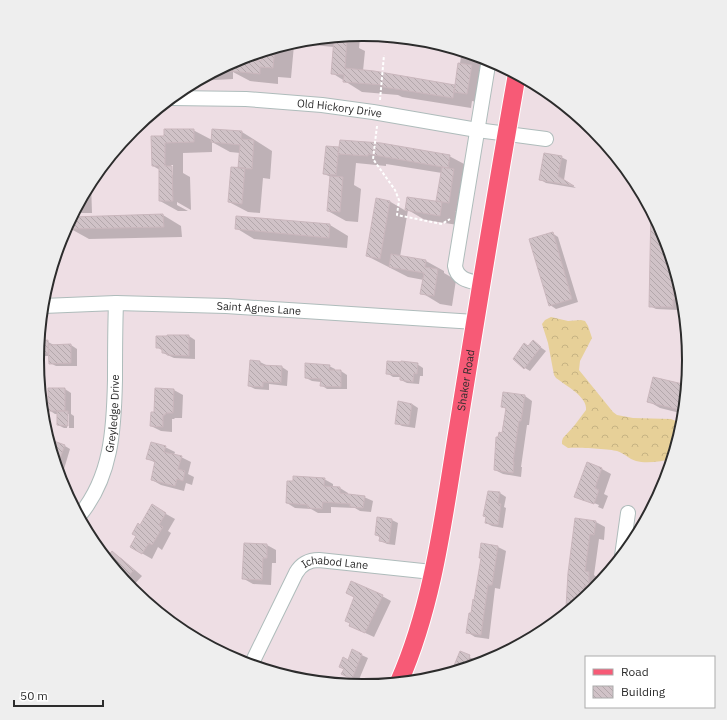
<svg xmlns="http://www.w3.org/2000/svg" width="727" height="720" font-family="'IBM Plex Sans',sans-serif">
<defs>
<pattern id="forest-crowns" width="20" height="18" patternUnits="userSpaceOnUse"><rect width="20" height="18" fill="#e7d098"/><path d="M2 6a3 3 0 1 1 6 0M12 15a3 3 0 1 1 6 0" fill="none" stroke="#c6b383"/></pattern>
<pattern id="building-back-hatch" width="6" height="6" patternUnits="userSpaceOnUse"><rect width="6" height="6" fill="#d0c2c7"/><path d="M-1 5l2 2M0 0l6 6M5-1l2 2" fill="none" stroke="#b3a7ab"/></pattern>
</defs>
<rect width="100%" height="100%" fill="#eedee4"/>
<path fill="url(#forest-crowns)" d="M551 317 568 321 581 320 585 321 588 326 592 338 580 361 579 370 613 412 617 415 633 418 671 419 683 424 673 459C662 461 647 464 636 461 629 459 624 453 617 451 609 449 575 447 568 448L562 444V441L563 438 574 426 586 410C588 397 565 385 556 378L554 375 548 343 542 324 545 320Z"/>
<path fill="#0003" fill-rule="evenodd" d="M355 35 360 38 359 48 365 51 363 71 456 87 462 51 488 59 485 104 472 101 471 108 402 97 398 95 362 92 332 73 334 47 291 43 300 40Z
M290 43 294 45 291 78 278 77V84L250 81 233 72V79L197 81 228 65 232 67V62L237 60 262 62V52Z
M193 130 212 140 242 132 272 151 270 179 263 178 260 213 248 212 229 202 243 169 240 153 230 152 212 142V152L183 153V173L190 177 191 210 177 202V205L188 211H178L160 201V170L153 166 165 137ZM171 165H173V175H171Z
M327 147 449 156 468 166 467 213 455 211 460 214 458 225 425 220 408 210 400 257 426 261 444 271V273L456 280 452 306 440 304 422 293 424 280 408 277 367 256 389 201 406 211 408 198 442 203 437 201 442 173 386 164V166L356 163 354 185 361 189 358 222 346 221 328 211 331 177 324 174Z
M561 157 567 160 564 180 576 188 546 183 541 180Z
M98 172V178H93Z
M91 182 92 213H80L75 211Z
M163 215 181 226 182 237 89 239 71 229 72 218Z
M330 225 348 236 347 248 254 239 236 228Z
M552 233 558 237 578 302 556 309 550 305Z
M665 235 681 288 679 289V298L681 302 679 303V310L656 309 650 306Z
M168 336H189L195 340V359L174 358 163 353V351L157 347Z
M39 342H48L54 345H71L77 349V366H56L50 363V356H41L38 354Z
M533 342 546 351 530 371 525 368 528 347Z
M251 361 260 362 266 365V366L282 367 288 371 287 386 269 384V390L255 389 249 386Z
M417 364 423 368V376H420L419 384 407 383 401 380V377H393L387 373Z
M329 366 335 369V371H341L347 375V389H327L321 385V382L312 381 306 378Z
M653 378 687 386 684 414 660 408 648 401Z
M65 389 71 393V414L74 416V428H69V414H67V428H64L58 425V414H55L49 410Z
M174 390 183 395 182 418H175L174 419H172V432L161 431 151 426 155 413Z
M525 396 532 401 529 425H527L521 467H522L521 477 503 474 495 470 506 409 502 406Z
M412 404 418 408 415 428 402 426 396 423Z
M50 445 65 446 70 449 64 469 57 466Z
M165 447 175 452 174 455 181 457 191 462 188 474 194 477 192 485 186 483 184 491 161 485 152 480 156 463 148 459Z
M587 463 602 469 611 474 604 494 608 496 603 509 598 507 599 505 584 499V501L575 496Z
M324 479 333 484V488H340L348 493V495L364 497 373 501 371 512 360 511 355 508 331 507V513H318L311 509 295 508 287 503Z
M489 492 500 493 506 497 504 507 506 508 503 528 492 526 486 523Z
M152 506 175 519 168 531 171 533 162 550 158 547 152 559 131 547 141 526Z
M392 520 398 523 395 545 387 544 381 541V538L376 535Z
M596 522 605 527 604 540 599 539 594 575 598 578V586L594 591 571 609 567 607 569 573Z
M267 545 276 550V563H272L271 585 253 584 244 579Z
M498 547 506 551 500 589 495 588 489 639 475 637 467 632 475 601 482 558Z
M112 552 121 558 142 576 131 588 107 559Z
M382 596 391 601 374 637 350 626Z
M353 651 368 658 358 682 343 674Z
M460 653 476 660 474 666 452 672Z"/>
<path fill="url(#building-back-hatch)" stroke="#cab7bd" d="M334 39 347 40 345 68 374 71 455 85 453 98 383 87V85L343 82 344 75 331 74Z
M275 48 273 68 260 67V74L230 71 231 63 239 59 261 61V52Z
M458 63 472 65 467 94 454 92Z
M164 129H194V142L165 143V166H172L173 201H159V166H152L151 136H164Z
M212 129 242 131 241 139 254 140 252 169 238 168 240 145 211 142Z
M340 140 381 143 450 155 448 168 368 154V156L338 154Z
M326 146 339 147 336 175 323 174Z
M544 153 562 156 558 176 574 186 539 180Z
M231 167 245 168 242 204 228 202Z
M442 167 454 169 449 203 436 201Z
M330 176 343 177 340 212 327 211Z
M407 197 442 202 440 216 405 210Z
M376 198 390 201 380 259 366 256Z
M651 209 665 235 675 271H674L673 280 676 284 673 286V294L676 298 673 300V307H649Z
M163 214 164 227 70 229V221L72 217Z
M236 216 330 224 329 238 235 229Z
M553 232 572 299 549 306 529 239Z
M391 254 426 260 425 267 438 269 434 296 420 294 424 273 389 267Z
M167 335H189V356L167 355V353H162V348H156V336H167Z
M48 340 49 353H38L39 341Z
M533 340 541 347 524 369 513 359 524 343 528 346Z
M71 344V363L49 364 48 345Z
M250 360 260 361V365L282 366 281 383 263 382V387L248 386Z
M387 361 401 362V361L418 363 417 374 414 373 413 382 400 380V375L386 374Z
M305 363 330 365 329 370H341V387L320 386 321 379 305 378Z
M653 377 687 385 684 411 647 402Z
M48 388H65V411H48Z
M155 388 174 389 173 413H166L165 415H163V427L150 426 151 412H154Z
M503 392 525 395 521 421H519L513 462H514L513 473 494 470 496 437H498L499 432 502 433 506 408 501 407Z
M398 401 412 404 409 425 395 424Z
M57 411H68V426L57 425Z
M48 439 65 445 57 467 50 446Z
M151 442 166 446 164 452 182 456 178 469 185 471 183 481 177 479 175 486 151 480 155 461 146 459Z
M587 462 602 468 595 488 599 490 594 504 574 497Z
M293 476 325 478 324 486 340 487V493L365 496 363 508 350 507V504L323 502 322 509 308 508V505L286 503 287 481H293Z
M488 491 500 492 498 503 501 504 498 525 485 523 486 517 483 516Z
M152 504 166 513 159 525 163 527 152 545 149 543 142 554 130 547 136 536 132 534 138 523 140 525Z
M377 517 392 519 389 543 379 541 380 536 375 535Z
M575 518 596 521 594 535 590 534 585 571 589 572V586H584L583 600 573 608 566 607 568 573Z
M244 543 267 544V558H263L262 580 242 579Z
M481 543 498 546 492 585H488L481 635 466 633 469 613H471L473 599 474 600 481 558H479Z
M112 551 134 570 125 580 106 558Z
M351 581 383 595 365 633 349 626 350 623 345 621 354 597 346 593Z
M352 649 362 654 352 679 341 674 344 669 339 667 343 657 348 660Z
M460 651 470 655 466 668 451 673Z"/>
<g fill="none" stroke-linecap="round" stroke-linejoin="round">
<defs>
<g id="minor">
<path id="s1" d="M171 98 246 99 322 105 373 112 477 130 546 139"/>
<path d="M482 284C470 281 457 280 455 266L489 59"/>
<path id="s2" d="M43 306 116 303 226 306 475 322"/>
<path id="s3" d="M79 516C112 477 114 428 115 380 115 354 115 329 116 303"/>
<path d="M622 556 628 513"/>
<path id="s4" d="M251 665 296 573C301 564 309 560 319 560L432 572"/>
</g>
<g id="major">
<path id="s5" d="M399 682C434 603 444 513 458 428 477 310 496 192 517 74"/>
</g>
</defs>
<use href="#minor" stroke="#aebcbb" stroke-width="16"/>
<use href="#major" stroke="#fff" stroke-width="20"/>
<path stroke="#fff" stroke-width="2" stroke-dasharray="3 2" stroke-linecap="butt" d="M353 35 355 39
M380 100 384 55
M377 126 373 159 395 190 399 200 397 215 442 224 450 219"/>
<use href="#minor" stroke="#fff" stroke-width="14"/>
<use href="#major" stroke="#f75a76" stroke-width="18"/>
</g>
<g text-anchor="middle" stroke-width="3.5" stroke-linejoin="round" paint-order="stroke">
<g font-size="11" fill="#2c2c2c" stroke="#fff">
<text dy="4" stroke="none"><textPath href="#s1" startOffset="169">Old Hickory Drive</textPath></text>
<text dy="4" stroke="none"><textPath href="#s2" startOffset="216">Saint Agnes Lane</textPath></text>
<text dy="4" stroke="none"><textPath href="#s5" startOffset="310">Shaker Road</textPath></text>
<text dy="4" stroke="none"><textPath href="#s3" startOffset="110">Greyledge Drive</textPath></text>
<text dy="4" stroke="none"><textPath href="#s4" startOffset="146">Ichabod Lane</textPath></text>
</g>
</g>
<path d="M0 0H727V720H0ZM44 360a319 319 0 1 1 638 0a319 319 0 1 1-638 0Z" fill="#eee" fill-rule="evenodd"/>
<path fill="none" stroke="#2c2c2c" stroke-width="2" d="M44 360a319 319 0 1 1 638 0a319 319 0 1 1-638 0Z"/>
<rect x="585" y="656" width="130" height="52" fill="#ffffff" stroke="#ababab"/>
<rect x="593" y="669" width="20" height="6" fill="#f75a76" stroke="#ababab"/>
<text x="621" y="676" font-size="12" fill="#2c2c2c">Road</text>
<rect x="593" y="686" width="20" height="12" fill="url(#building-back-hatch)" stroke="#ababab"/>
<text x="621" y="696" font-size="12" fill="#2c2c2c">Building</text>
<path d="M14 700v6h89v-6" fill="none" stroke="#2c2c2c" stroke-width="2"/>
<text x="20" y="700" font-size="12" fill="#2c2c2c" stroke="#ffffff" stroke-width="3" paint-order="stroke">50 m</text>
</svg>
